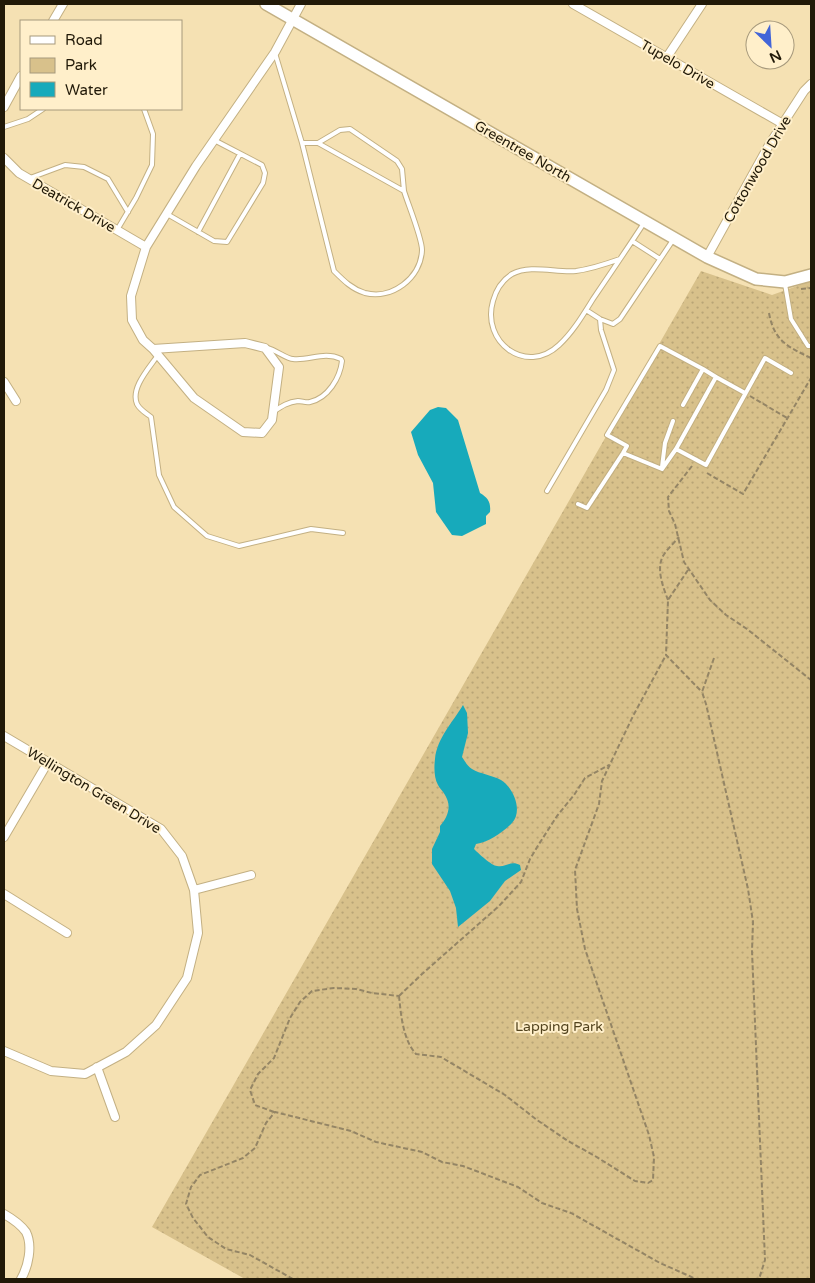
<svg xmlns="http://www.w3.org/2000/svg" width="815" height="1283" font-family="'Varela Round',sans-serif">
<defs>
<pattern id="green-dots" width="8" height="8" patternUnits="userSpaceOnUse" patternTransform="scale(1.25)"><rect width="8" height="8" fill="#d8c18b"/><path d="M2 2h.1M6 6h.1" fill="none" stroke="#b9a576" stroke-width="1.8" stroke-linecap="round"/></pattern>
</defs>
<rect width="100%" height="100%" fill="#f5e1b3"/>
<path fill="url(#green-dots)" d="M701 271 772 295 811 281V1279H245L152 1227Z"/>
<path fill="#17aabb" d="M438 407 446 408 458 420 480 493C488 498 491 502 490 512L486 516V524L462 536 452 535 436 512 433 483 418 455 411 432 430 410Z
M463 705 467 713 468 733 462 757C465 761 467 766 472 769 480 774 492 775 501 780 514 788 523 811 512 823 503 832 489 842 476 844L474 849C478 853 492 866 497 866 506 868 510 860 520 865L521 870 505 881 490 901 458 927 456 908 450 891 432 864V849L440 832V826C448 817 452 806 445 795 443 791 440 789 438 785 434 778 434 767 435 759 437 738 453 722 463 705Z"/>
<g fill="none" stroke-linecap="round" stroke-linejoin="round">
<defs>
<path id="lane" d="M275 53 302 143 334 271C344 281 352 289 365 293 392 300 421 278 422 250 422 238 408 204 404 191L318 143H302
M4 127 28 119 43 109
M318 143 340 130 350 129 397 161 402 169 404 191
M30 178 65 165 84 167 108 179 128 212
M167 214 214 241 227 242 263 183 265 173 262 165 214 140
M117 230 136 198 152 165 153 134 144 109
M198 232 240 154
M632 241 660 259
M620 259C606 264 591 269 576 271 556 273 531 264 512 274 501 281 496 290 493 301 481 342 526 376 559 345 573 332 583 315 593 299 610 274 627 249 644 223
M785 284 791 319 808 346H811
M586 310 600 319 613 324 620 319 673 240
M267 348C276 350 287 359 293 359 309 361 324 351 341 359L342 361C340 378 328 398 310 402 306 403 302 401 298 401 288 402 282 406 273 412
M158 355C150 367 130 388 137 404 140 410 146 413 151 417L159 475 174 507 207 536 239 546 311 529 343 533
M745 393 716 377 676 449 706 465 765 358 791 373
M683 405 703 369 716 377
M623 453 662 469 676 449
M662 467 665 443 673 421
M547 491 606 390 614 370 601 330 600 319
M578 504 587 508 623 453 627 446 607 435 660 346 703 369"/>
<path id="street" d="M573 4 783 124
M53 21 63 4
M667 57 702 4
M4 107 21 76
M4 158 19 173 146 247
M707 257 769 145 804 91 811 84
M245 343 265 348 279 367 272 420 262 433 243 432 194 398 153 349Z
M153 349 143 340 132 320 131 296 146 247 196 166 275 52 301 4
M4 382 16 401
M4 736 161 829 182 856 194 890 198 933 187 978 156 1025 126 1052 85 1074 51 1071 4 1051
M4 837 48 762
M194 890 251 875
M4 894 67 933
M97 1067 115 1117
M4 1214C11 1218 21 1225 26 1232 33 1246 28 1267 21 1279"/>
<path id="secondary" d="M266 4 707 257 756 279 785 282 811 275"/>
</defs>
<use href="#lane" stroke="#c3b083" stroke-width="6"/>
<use href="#street" stroke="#c3b083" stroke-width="10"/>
<use href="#secondary" stroke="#c3b083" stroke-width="14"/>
<path stroke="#948565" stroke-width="2" stroke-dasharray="5 2.5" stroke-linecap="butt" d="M801 289 811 288
M769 313C774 341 788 347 811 358
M750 396 787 418
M692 466 668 497 669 511 675 524 684 562 710 600 726 615 747 629 811 680
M707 473 743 494 811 378
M688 570 668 600 666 655 702 692
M668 600C663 587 656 569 663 556 667 549 674 543 679 537
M714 658 702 692 706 704 748 889 753 922 752 951 765 1260 759 1279
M399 996C401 1015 403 1040 416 1054L441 1057 505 1095 537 1120 568 1141 595 1156 635 1181 648 1183 653 1180 654 1157 649 1135 585 949 577 909 575 870 599 804 602 781 633 716 666 655
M399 996 422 974 499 906 521 882 530 859 539 844 557 816 574 795 585 778 609 765
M274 1112 255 1105 250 1090 258 1074 274 1058 290 1018 300 1002 312 991 334 988 356 989 372 993 399 996
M293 1279 250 1255 226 1249 208 1237 193 1218 186 1204 191 1187 200 1175 243 1158 255 1148 266 1123 275 1112 351 1131 376 1142 422 1152 442 1162 463 1166 518 1187 542 1203 571 1213 660 1263 696 1279"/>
<use href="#lane" stroke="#fff" stroke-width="4"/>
<use href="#street" stroke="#fff" stroke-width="8"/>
<use href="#secondary" stroke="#fff" stroke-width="11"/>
</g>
<g text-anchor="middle" stroke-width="4" stroke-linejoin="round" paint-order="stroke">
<g font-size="14" fill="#211908" stroke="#ffefca">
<text transform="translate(678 64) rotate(30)" y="5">Tupelo Drive</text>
<text transform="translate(523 151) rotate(30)" y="5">Greentree North</text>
<text transform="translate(757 169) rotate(-60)" y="5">Cottonwood Drive</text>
<text transform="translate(74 205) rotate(30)" y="5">Deatrick Drive</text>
<text transform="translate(94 790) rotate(31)" y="5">Wellington Green Drive</text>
</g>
<g font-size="14" fill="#52431e" stroke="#ffefca">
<text x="559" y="1031">Lapping Park</text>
</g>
</g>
<rect width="815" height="1283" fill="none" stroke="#211908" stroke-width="10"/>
<rect x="20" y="20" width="162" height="90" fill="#ffefca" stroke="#a6997c"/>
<rect x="30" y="36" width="25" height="8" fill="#ffffff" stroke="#a6997c"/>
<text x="65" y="45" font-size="15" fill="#211908">Road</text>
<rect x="30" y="58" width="25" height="15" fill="#d8c18b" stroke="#a6997c"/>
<text x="65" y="70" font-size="15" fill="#211908">Park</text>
<rect x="30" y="82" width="25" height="15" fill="#17aabb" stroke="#a6997c"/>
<text x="65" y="95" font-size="15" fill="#211908">Water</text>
<g transform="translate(770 45) rotate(155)"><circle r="24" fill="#ffefca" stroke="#a6997c"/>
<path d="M0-4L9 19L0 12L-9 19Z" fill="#4365d8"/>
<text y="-8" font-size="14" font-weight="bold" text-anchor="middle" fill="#211908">N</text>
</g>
</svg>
